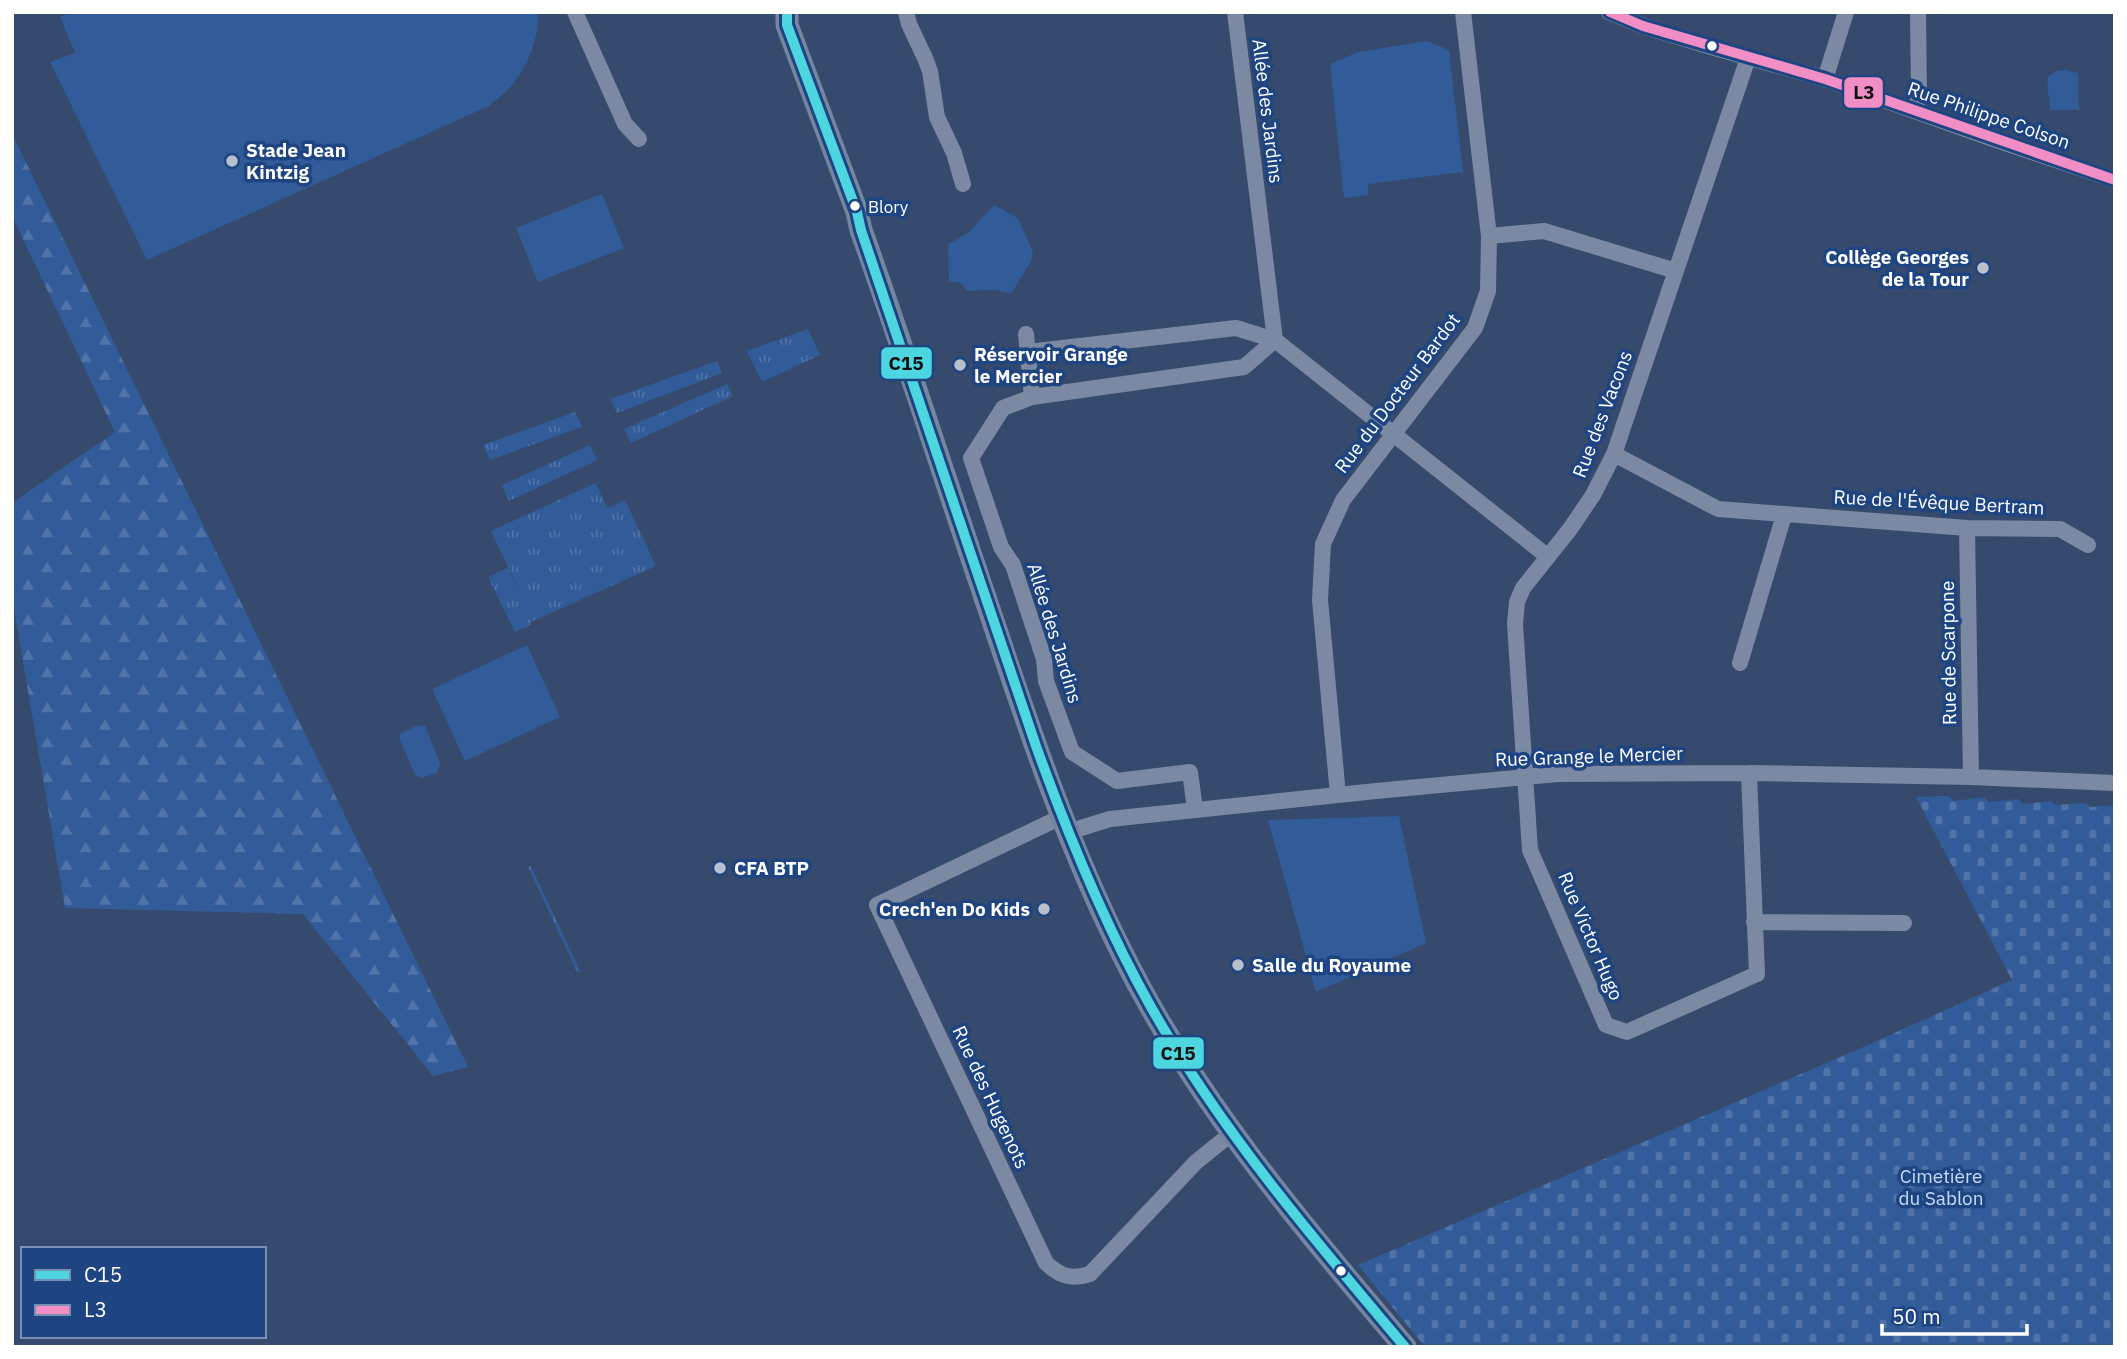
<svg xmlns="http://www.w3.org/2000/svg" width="2127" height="1359" font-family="'IBM Plex Sans',sans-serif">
<defs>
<pattern id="grass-tufts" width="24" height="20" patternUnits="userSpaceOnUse" patternTransform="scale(1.75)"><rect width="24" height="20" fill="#325b99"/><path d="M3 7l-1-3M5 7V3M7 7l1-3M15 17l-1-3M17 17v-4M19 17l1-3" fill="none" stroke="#5174a8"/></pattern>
<pattern id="forest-firs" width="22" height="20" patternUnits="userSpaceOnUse" patternTransform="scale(1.75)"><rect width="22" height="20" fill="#325b99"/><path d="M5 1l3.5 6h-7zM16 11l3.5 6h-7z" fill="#5174a8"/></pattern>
<pattern id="cemetery-stones" width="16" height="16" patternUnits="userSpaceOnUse" patternTransform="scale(1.75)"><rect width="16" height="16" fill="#325b99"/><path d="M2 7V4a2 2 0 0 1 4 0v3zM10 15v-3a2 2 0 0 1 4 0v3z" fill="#5174a8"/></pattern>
</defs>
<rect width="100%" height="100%" fill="#354a6c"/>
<path fill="url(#grass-tufts)" d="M808 329 820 355 762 382 747 351Z
M717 361 722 373 617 413 610 399Z
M727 384 733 396 631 443 624 429Z
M575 412 582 427 490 460 483 445Z
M590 445 597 460 509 501 502 485Z
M613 475 596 484 607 508 625 500 656 566 533 621 530 623 531 625 515 632 488 577 507 568 520 593 491 531Z
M531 866 580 971 577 972 528 867Z"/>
<path fill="url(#forest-firs)" d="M12 134 468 1067 433 1076 303 914 65 908 12 597V503L115 432 12 216Z"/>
<path fill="url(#cemetery-stones)" d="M1948 796 1954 801 1984 797 1989 802 2018 799 2024 804 2051 801 2056 805 2085 803 2091 807 2115 805V1347H1425L1358 1265 1861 1048 2012 980 1916 797Z"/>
<path fill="#325b99" d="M71 12H538C539 37 529 64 513 84 507 92 497 99 489 106L147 260 50 62 75 53 60 17Z
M1427 41 1449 50 1463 172 1368 184V195L1344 198 1330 64 1358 52Z
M2065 70 2078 73 2079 110H2050C2050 99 2046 88 2048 77L2056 71Z
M602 194 624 248 538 282 516 228Z
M994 205 1018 218 1033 252 1031 261 1012 293 992 290 967 291 959 282H949L948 244 968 233Z
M527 645 560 717 465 761 432 689Z
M417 725 425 726 440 763 437 773 421 778 415 775 400 740V734Z
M1399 816 1426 943 1316 992 1268 820Z"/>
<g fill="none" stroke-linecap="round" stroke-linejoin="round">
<path stroke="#7b8aa2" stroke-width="16" d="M575 12 625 124 639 139
M906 12 909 24 925 58 930 71 937 117 954 153 963 184
M1235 12 1275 340
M1609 12 1643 26 1715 48 1825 79 1993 139 2115 180
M1748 58 1614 454 1593 495 1570 529 1523 588 1517 602 1515 624 1530 850 1606 1025 1627 1032 1757 974 1749 773
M1825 79 1846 12
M1914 111 1919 97 1918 12
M1489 236 1544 231 1676 271
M1026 334 1032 397
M1028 352 1236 328 1275 340 1547 556
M1614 454 1718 509 1967 528 2060 529 2088 545
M1967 528 1971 777
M1740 663 1784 515
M1338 795 1320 600 1323 544 1343 500 1475 328 1488 291 1489 236 1463 12
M1195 809 1190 772 1117 781 1072 752 1046 681 1044 659 1013 565 1001 547 971 458 1003 408 1032 397 1244 367 1275 340
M1061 817 877 905 1046 1263C1060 1276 1071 1280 1090 1274L1196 1162 1232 1133
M1068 832 1110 819 1376 791 1557 774 1749 773 1971 777 2115 783
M1754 922 1904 923"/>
<path stroke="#76869e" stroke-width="23" d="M787 12V25L857 212 861 230C907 358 948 489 992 618 1030 732 1068 845 1122 953 1194 1099 1300 1223 1405 1347"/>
<defs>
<path id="bus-1" d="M787 12V25L857 212 861 230 1036 746C1068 835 1104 924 1151 1007 1221 1131 1314 1239 1405 1347"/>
<path id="bus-2" d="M1610 12 1643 26 1825 79 2115 180"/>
</defs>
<use href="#bus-1" stroke="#1e4582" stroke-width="16"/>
<use href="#bus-2" stroke="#1e4582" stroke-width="16"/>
<use href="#bus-1" stroke="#4dd5e0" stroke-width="10"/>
<use href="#bus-2" stroke="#f18ec5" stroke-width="10"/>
</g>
<g fill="#fff" stroke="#1e4582" stroke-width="2.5">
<circle cx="1712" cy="46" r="6"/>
<circle cx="855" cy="206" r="6"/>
<circle cx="1341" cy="1271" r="6"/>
</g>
<g fill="#b8c0cc" stroke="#1e4582" stroke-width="2.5">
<circle cx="232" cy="161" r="7"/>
<circle cx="1983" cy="268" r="7"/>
<circle cx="960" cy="365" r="7"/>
<circle cx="720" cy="868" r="7"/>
<circle cx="1044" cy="909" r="7"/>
<circle cx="1238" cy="965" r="7"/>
</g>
<g text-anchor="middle" stroke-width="7" stroke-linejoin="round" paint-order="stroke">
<g font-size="17" fill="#fff" stroke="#1e4582" text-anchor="start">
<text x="868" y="213">Blory</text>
</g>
<g font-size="19" fill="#fff" stroke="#1e4582">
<text transform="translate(1268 111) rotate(83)" y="7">Allée des Jardins</text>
<text transform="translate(1989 115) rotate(19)" y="7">Rue Philippe Colson</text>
<text transform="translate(1397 393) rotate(-53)" y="7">Rue du Docteur Bardot</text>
<text transform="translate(1602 414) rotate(-69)" y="7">Rue des Vacons</text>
<text transform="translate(1939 502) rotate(3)" y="7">Rue de l'Évêque Bertram</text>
<text transform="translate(1055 633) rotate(73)" y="7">Allée des Jardins</text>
<text transform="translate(1948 653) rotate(-91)" y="7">Rue de Scarpone</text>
<text transform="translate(1589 756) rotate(-2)" y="7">Rue Grange le Mercier</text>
<text transform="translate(1591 936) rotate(67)" y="7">Rue Victor Hugo</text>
<text transform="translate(991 1097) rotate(65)" y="7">Rue des Hugenots</text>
</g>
<g font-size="19" font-weight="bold" fill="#fff" stroke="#1e4582" text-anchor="start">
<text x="246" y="157">Stade Jean<tspan x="246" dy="22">Kintzig</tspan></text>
<text x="1969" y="264" text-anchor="end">Collège Georges<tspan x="1969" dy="22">de la Tour</tspan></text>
<text x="974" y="361">Réservoir Grange<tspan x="974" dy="22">le Mercier</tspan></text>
<text x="734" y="875">CFA BTP</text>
<text x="1030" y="916" text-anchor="end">Crech'en Do Kids</text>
<text x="1252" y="972">Salle du Royaume</text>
</g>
<g font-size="19" fill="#c8dbf7" stroke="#1e4582">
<text x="1941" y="1183">Cimetière<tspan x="1941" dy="22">du Sablon</tspan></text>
</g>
</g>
<g stroke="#1e4582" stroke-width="2.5">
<rect x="1843" y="76" width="41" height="33" rx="7" fill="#f18ec5"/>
<rect x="880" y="346" width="53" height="34" rx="7" fill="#4dd5e0"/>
<rect x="1152" y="1036" width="53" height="34" rx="7" fill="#4dd5e0"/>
</g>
<g font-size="19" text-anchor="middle" font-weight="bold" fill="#111">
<text x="1864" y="99">L3</text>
<text x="906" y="370">C15</text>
<text x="1178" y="1060">C15</text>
</g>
<rect width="2127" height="1359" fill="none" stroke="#ffffff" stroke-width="28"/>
<rect x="21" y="1247" width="245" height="91" fill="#1e4582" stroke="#788fb4" stroke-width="2"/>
<rect x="35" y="1270" width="35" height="10" fill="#4dd5e0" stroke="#788fb4" stroke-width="2"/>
<text x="84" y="1282" font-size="21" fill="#ffffff">C15</text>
<rect x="35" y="1305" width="35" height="10" fill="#f18ec5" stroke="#788fb4" stroke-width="2"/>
<text x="84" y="1317" font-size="21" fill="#ffffff">L3</text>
<path d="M1882 1324v10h145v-10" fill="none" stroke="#ffffff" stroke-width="3.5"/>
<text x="1892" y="1324" font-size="21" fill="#ffffff" stroke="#1e4582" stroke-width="5" paint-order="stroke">50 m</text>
</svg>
